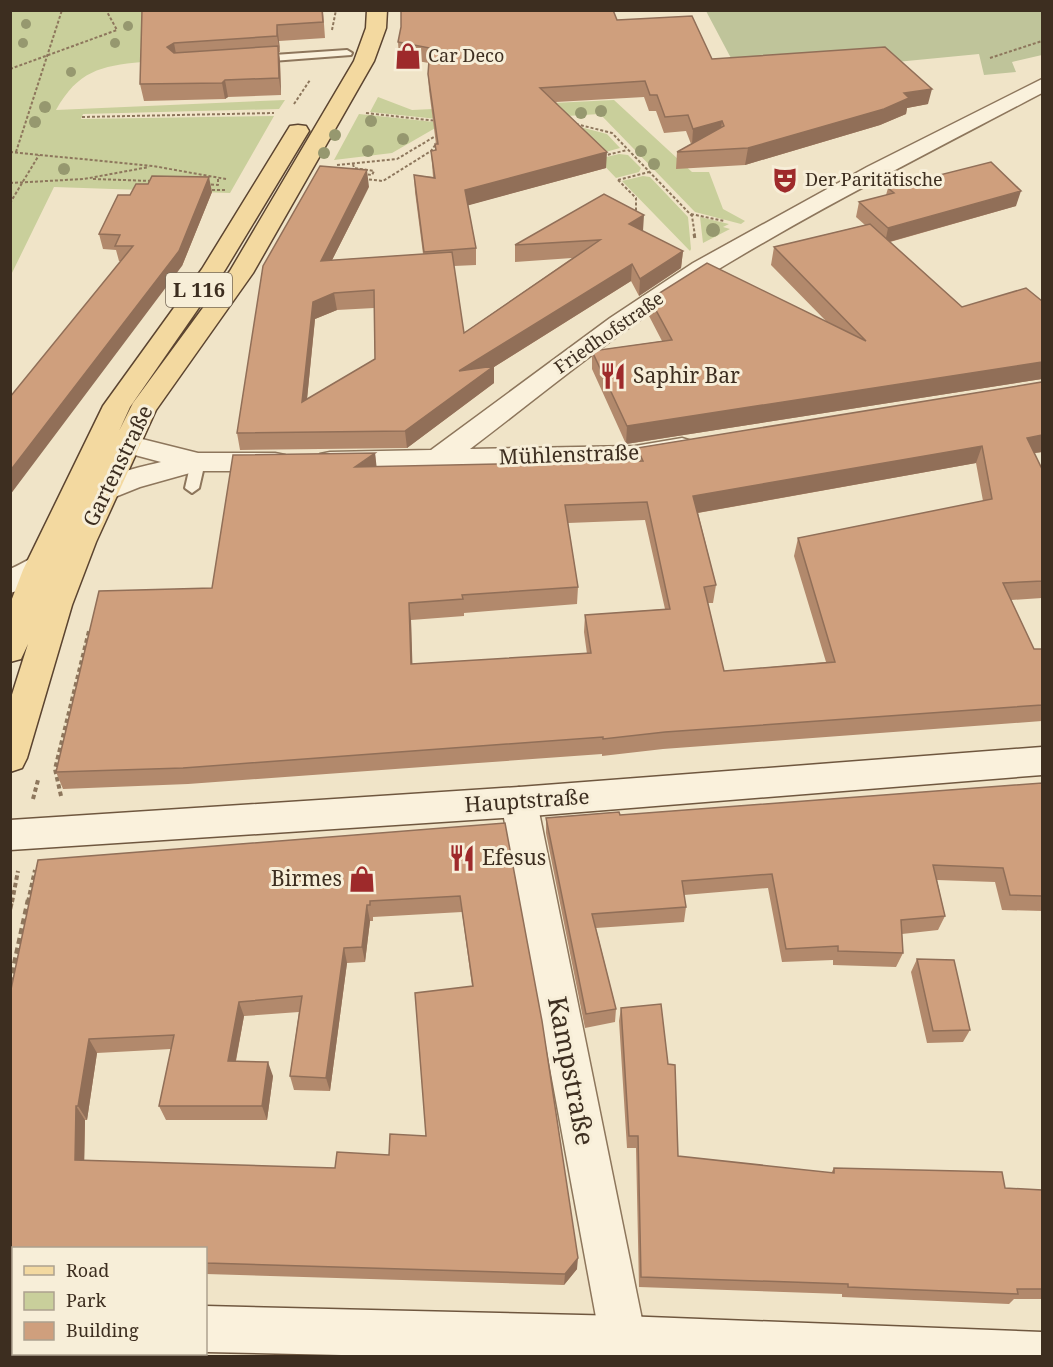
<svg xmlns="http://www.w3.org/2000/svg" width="1053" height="1367" font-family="'Noto Serif',serif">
<rect width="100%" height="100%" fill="#f0e4c8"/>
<path fill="#c9cf9b" d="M11 11H144L142 62C100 66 78 71 56 110L285 100 279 109 83 114 81 119 274 116 230 193 54 187 11 275Z
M378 97 412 110 614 100 692 172H709L723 209 745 221 741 224 695 212 600 114 466 122 370 112Z
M359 114 444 123 392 153 334 160Z
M561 122 607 134 620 148 591 156Z
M619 154 628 155 641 168 639 172 616 178 598 159Z
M643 176 650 177 688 217 691 249 690 251 622 181Z
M700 217 729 224 723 227 730 229 703 243Z"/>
<path fill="#bfc49a" d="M706 11H1042V55L1012 62 1016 72 984 75 979 54 741 77Z"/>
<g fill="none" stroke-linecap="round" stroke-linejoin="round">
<defs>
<path id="lane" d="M347 50 352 53 351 55 259 62 254 59 259 56Z
M198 457 205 462 199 488 192 493 185 488 191 462Z"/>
<path id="street" d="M1042 79V93C932 151 819 208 712 273 626 324 549 389 470 449L635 446 682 438 692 441 696 447 692 453 635 464 330 470 320 468 316 461 320 454 330 452 431 450 610 318 693 263 867 167Z
M126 435 198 453H275L285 455 289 462 285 469 275 471H197L140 487 105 501 95 498 90 491C101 474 142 467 161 462L116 450 112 444 116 438Z
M59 545 70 548 74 556C62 576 32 587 10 593V569C27 562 42 550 59 545Z
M519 787 532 792 537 802 646 1339 637 1356 607 1355 600 1339 501 802 506 792Z"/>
<path id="secondary" d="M1042 747V775L519 817 10 850V820L519 787Z
M206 1306 623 1316 1042 1332V1356H385L206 1352Z"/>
<path id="primary" d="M367 10H387L386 28 374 61 253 273 156 410 96 542 72 605 27 758 22 768 10 772V701L28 644 21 659 10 662V604L23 570 103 406 202 269 290 126 298 125 306 126 309 131 225 270 130 407 119 431 133 403 230 271 354 61 366 28Z"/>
</defs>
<use href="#lane" stroke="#8d765c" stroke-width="4"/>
<use href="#street" stroke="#8d765c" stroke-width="3"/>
<use href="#secondary" stroke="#6f573f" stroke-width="3"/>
<use href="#primary" stroke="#5b4430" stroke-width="3"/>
<path stroke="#8d765c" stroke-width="2" stroke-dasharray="3 2" stroke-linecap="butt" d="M332 30 336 10
M990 58 1042 41
M10 69 117 30 106 10
M294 104 310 80
M366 113 437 121
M82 117 274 113
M576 124 612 133 692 216 695 236
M10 152 153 166 226 179
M16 152 62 10
M603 156 627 150
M353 164 354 168 374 171 372 175 363 174
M337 165 397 159 439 134
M93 179 152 181
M364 179 383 181 431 151 438 141
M618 180 636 198V211
M618 180 649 172
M10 183 84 179 149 167
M206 184 218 185V179
M207 190H226
M10 203 39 155
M691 214 724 221"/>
<path stroke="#8d765c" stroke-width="3" stroke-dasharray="4 2" stroke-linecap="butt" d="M694 234 695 239"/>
<path stroke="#8d765c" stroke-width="4" stroke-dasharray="4.5 3" stroke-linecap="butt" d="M61 796 55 769 89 631
M33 799 38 780
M12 902 18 871
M28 902 35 870"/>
<path stroke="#8d765c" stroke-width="4.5" stroke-dasharray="6 4" stroke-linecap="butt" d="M10 909 12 900
M10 983 28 900"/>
<use href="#lane" fill="#faf1dc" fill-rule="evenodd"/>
<use href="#street" fill="#faf1dc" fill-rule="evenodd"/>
<use href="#secondary" fill="#faf1dc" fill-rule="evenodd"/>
<use href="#primary" fill="#f3d9a0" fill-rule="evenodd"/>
</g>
<g fill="#96986f">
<circle cx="26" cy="24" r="5"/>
<circle cx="128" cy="26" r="5"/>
<circle cx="23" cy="43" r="5"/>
<circle cx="115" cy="43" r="5"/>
<circle cx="71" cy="72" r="5"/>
<circle cx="45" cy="107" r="6"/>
<circle cx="601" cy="111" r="6"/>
<circle cx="581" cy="113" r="6"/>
<circle cx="371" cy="121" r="6"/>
<circle cx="35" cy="122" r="6"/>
<circle cx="335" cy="135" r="6"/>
<circle cx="403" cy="139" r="6"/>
<circle cx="368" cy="151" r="6"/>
<circle cx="641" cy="151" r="6"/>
<circle cx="324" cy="153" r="6"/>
<circle cx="654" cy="164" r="6"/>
<circle cx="64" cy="169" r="6"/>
<circle cx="713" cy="230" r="7"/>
</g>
<path fill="#b2896c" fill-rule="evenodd" d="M142 10H323L325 38 279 41 280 52H279L280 62 281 95 228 97 225 99 144 101 140 84Z
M617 20 712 59 928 104 907 108 906 114 880 125 745 165 676 169 677 152 691 144 686 131 664 133 656 111H649L644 97 556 102 606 168 468 205 476 248V265L454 266 464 333 572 258 515 262V245L643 231 683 251 681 268 639 296 631 281 494 367V383L407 448 240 450 237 433 369 187 332 260 423 254 415 192 414 175 433 177 431 151 435 150 436 144 429 90 428 74 429 63 399 58 398 42ZM374 308 375 359 307 399 315 319 337 310Z
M888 188 1016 206 890 242 962 307 1042 301V380V379L626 444 592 369V351L662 341 649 316 650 299 826 321 771 265 774 247 865 225 856 217 859 202 886 195Z
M212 192 182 266 119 261 116 250 103 249 99 234 130 195Z
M1042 382V452L1034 453 1042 469V598L1011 600 1034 649H1042V721L663 749 602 756V754L188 784 63 789 56 772 212 588 375 453 376 467 636 461 637 448ZM976 463 983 501 798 538 794 556 826 662 724 671 708 603H713L716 585 698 513ZM645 520 665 609 585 615 584 632 587 654 412 664 411 620 464 616V613L577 604 578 587 568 523Z
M1042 783V911L1002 910 995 882 937 880 945 916 938 930 902 934 903 953 896 967 833 965V960L782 962 768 888 684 895 686 907 684 922 596 928 616 1009 615 1022 585 1028 546 833V818L620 815Z
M505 823 577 1269 564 1285 206 1274V1248H14L10 994ZM462 912 472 986 426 1136 389 1155 335 1168 84 1161 85 1120H87L97 1053 171 1049 159 1106 166 1120H267L273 1076 236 1061 244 1016 299 1012 290 1076 294 1090 330 1091 347 963 365 962 370 921H373V917Z
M917 959 970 1030 963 1042 927 1043 911 972Z
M621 1008 678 1156 831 1173 834 1168 1005 1188 1042 1190V1299H1014L1009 1304 842 1297V1294L639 1287 636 1148H627L619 1021Z"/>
<path fill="#916f58" d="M277 25 279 41 280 52 277 36Z
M174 43 177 59 167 47Z
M278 46 280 62 281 95 279 78Z
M225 80 228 97 225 99 222 83Z
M932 89 928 104 907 108 906 114 880 125 745 165 748 148 904 93Z
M722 121 720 137 692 145 693 129Z
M607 152 606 168 466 206 465 190Z
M367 170 369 187 323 278 321 261Z
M209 177 212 192 182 266 10 495V471Z
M1021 191 1016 206 885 243 888 228Z
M644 215 643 231 629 224Z
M683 251 681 268 639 296 640 279Z
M632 264 631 281 494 367V383L407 448 405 431 459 371Z
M334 293 337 310 315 319 305 419 302 402 313 302Z
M1042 362V379L626 444 627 426Z
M1042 435V452L1020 455 1027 438Z
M982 446 976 463 691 514 693 496Z
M375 453 377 470 355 467Z
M409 603 411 620 413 681 411 664Z
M367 905 370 921 365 962 362 947Z
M344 948 347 963 330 1091 326 1078Z
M239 1002 244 1016 233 1075 228 1061Z
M89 1039 97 1053 87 1120 78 1106Z
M268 1062 273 1076 267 1120 262 1106Z
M76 1106 85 1120 84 1173 75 1160Z
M578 1258 577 1269 564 1285 565 1274Z
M39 1353H51L50 1356H38Z"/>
<path fill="#cf9f7d" stroke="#916f58" stroke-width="1.5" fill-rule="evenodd" d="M142 10H322L323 22 277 25V36L174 43 167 47 174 53 278 46 279 78 225 80 222 83 140 84Z
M401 10H613L617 20 692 16 712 59 885 47 932 89 904 93 909 98 884 109 748 148 677 152 724 126 722 121 693 129 688 115 665 117 657 95H650L645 81 540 88 607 152 465 190 476 248 424 252 414 175 435 178 431 151 436 150 435 144H438L428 74 430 48 398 42 401 27Z
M991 162 1021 191 888 228 859 202 894 193 888 188Z
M320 166 367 170 321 261 452 252 464 333 600 240 515 245 604 194 644 215 629 224 683 251 640 279 632 264 459 371 494 366 405 431 237 433 263 266ZM374 290 375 359 302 402 313 302 334 293Z
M152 176 209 177 179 251 10 471V397L133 246H115L120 235 99 234 118 195H130L136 184H148Z
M870 224 962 307 1026 288 1042 301V362L627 426 592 351 672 340 650 299 707 263 866 341 774 247Z
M1042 382V435L1027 438 1042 469V581L1003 583 1034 649H1042V705L665 732 603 739V737L183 768 56 772 99 591 212 588 233 455 375 453 355 467 643 461 637 448ZM982 446 992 499 798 538 835 662 724 671 704 587 716 585 693 496ZM647 502 670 609 585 615 591 653 411 664 409 603 463 599 462 595 578 587 565 505Z
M1042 783V896L1010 895 1003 868 933 865 945 916 901 920 903 953 838 951V946L786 949 772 874 682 881 686 907 592 914 616 1009 586 1014 546 818 619 812 620 815Z
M505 823 542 1021 578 1258 565 1274 206 1263V1248H14V1353H39L38 1356H10V994L38 860ZM460 896 473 986 415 993 426 1136 390 1134 389 1155 337 1152 335 1168 75 1160 76 1106H78L89 1039 174 1035 159 1106H262L268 1062 228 1061 239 1002 302 996 290 1076 326 1078 344 948 362 947 367 905H370V901Z
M917 959 954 960 970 1030 933 1031Z
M661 1004 668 1064 675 1065 678 1156 834 1173V1168L1002 1172 1005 1188 1042 1190V1289H1017L1018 1294 848 1287V1284L641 1277 638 1136H629L621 1008Z"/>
<defs>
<symbol id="shop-bare" viewBox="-9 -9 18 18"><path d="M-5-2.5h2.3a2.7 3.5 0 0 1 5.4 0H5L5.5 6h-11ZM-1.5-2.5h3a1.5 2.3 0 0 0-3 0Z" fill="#9e2a2b" stroke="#f7eed8" stroke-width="2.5" paint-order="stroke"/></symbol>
<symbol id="theatre-bare" viewBox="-9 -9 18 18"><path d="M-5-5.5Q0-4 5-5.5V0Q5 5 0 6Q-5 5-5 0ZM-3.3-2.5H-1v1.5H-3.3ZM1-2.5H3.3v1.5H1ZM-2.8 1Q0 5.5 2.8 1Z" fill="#9e2a2b" stroke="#f7eed8" stroke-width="2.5" paint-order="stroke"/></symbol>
<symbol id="restaurant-bare" viewBox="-9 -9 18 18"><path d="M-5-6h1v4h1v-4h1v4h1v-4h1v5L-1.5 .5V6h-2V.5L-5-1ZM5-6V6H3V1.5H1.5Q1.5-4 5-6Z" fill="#9e2a2b" stroke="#f7eed8" stroke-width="2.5" paint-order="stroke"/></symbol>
</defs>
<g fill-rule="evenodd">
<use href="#shop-bare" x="389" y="37" width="38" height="38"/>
<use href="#theatre-bare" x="766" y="161" width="38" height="38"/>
<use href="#restaurant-bare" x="594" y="357" width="38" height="38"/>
<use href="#restaurant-bare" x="443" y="839" width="38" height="38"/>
<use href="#shop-bare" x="343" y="860" width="38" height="38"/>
</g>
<g text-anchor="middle" stroke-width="6" stroke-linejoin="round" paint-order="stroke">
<g font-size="18" fill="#3d2e20" stroke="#f7eed8" text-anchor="start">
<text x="428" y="62">Car Deco</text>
<text x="805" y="186">Der Paritätische</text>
</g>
<g font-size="18" fill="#3d2e20" stroke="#f7eed8">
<text transform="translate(609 333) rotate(-35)" y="6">Friedhofstraße</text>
</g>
<rect fill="#f7eed8" stroke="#756857" stroke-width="1.5" x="166" y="273" width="66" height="34" rx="4.5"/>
<g font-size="20" font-weight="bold" fill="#3d2e20">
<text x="199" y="297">L 116</text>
</g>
<g font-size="21" fill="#3d2e20" stroke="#f7eed8" text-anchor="start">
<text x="633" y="383">Saphir Bar</text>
<text x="482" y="865">Efesus</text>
<text x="342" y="886" text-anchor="end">Birmes</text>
</g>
<g font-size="21" fill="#3d2e20" stroke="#f7eed8">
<text transform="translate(569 455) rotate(-2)" y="7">Mühlenstraße</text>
<text transform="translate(118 466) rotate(-64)" y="7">Gartenstraße</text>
<text transform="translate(527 801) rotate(-4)" y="7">Hauptstraße</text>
</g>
<g font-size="26" fill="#3d2e20" stroke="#f7eed8">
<text transform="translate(571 1071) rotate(79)" y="9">Kampstraße</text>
</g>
</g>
<rect width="1053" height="1367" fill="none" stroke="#3d2e20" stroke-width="24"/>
<rect x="12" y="1247" width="195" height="108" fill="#f7eed8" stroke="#ada18e" stroke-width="1.5"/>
<rect x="24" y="1266" width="30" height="9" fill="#f3d9a0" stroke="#ada18e" stroke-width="1.5"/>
<text x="66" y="1277" font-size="18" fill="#3d2e20">Road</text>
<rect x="24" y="1292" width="30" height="18" fill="#c9cf9b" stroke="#ada18e" stroke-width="1.5"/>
<text x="66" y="1307" font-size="18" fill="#3d2e20">Park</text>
<rect x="24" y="1322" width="30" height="18" fill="#cf9f7d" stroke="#ada18e" stroke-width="1.5"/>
<text x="66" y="1337" font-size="18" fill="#3d2e20">Building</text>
</svg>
